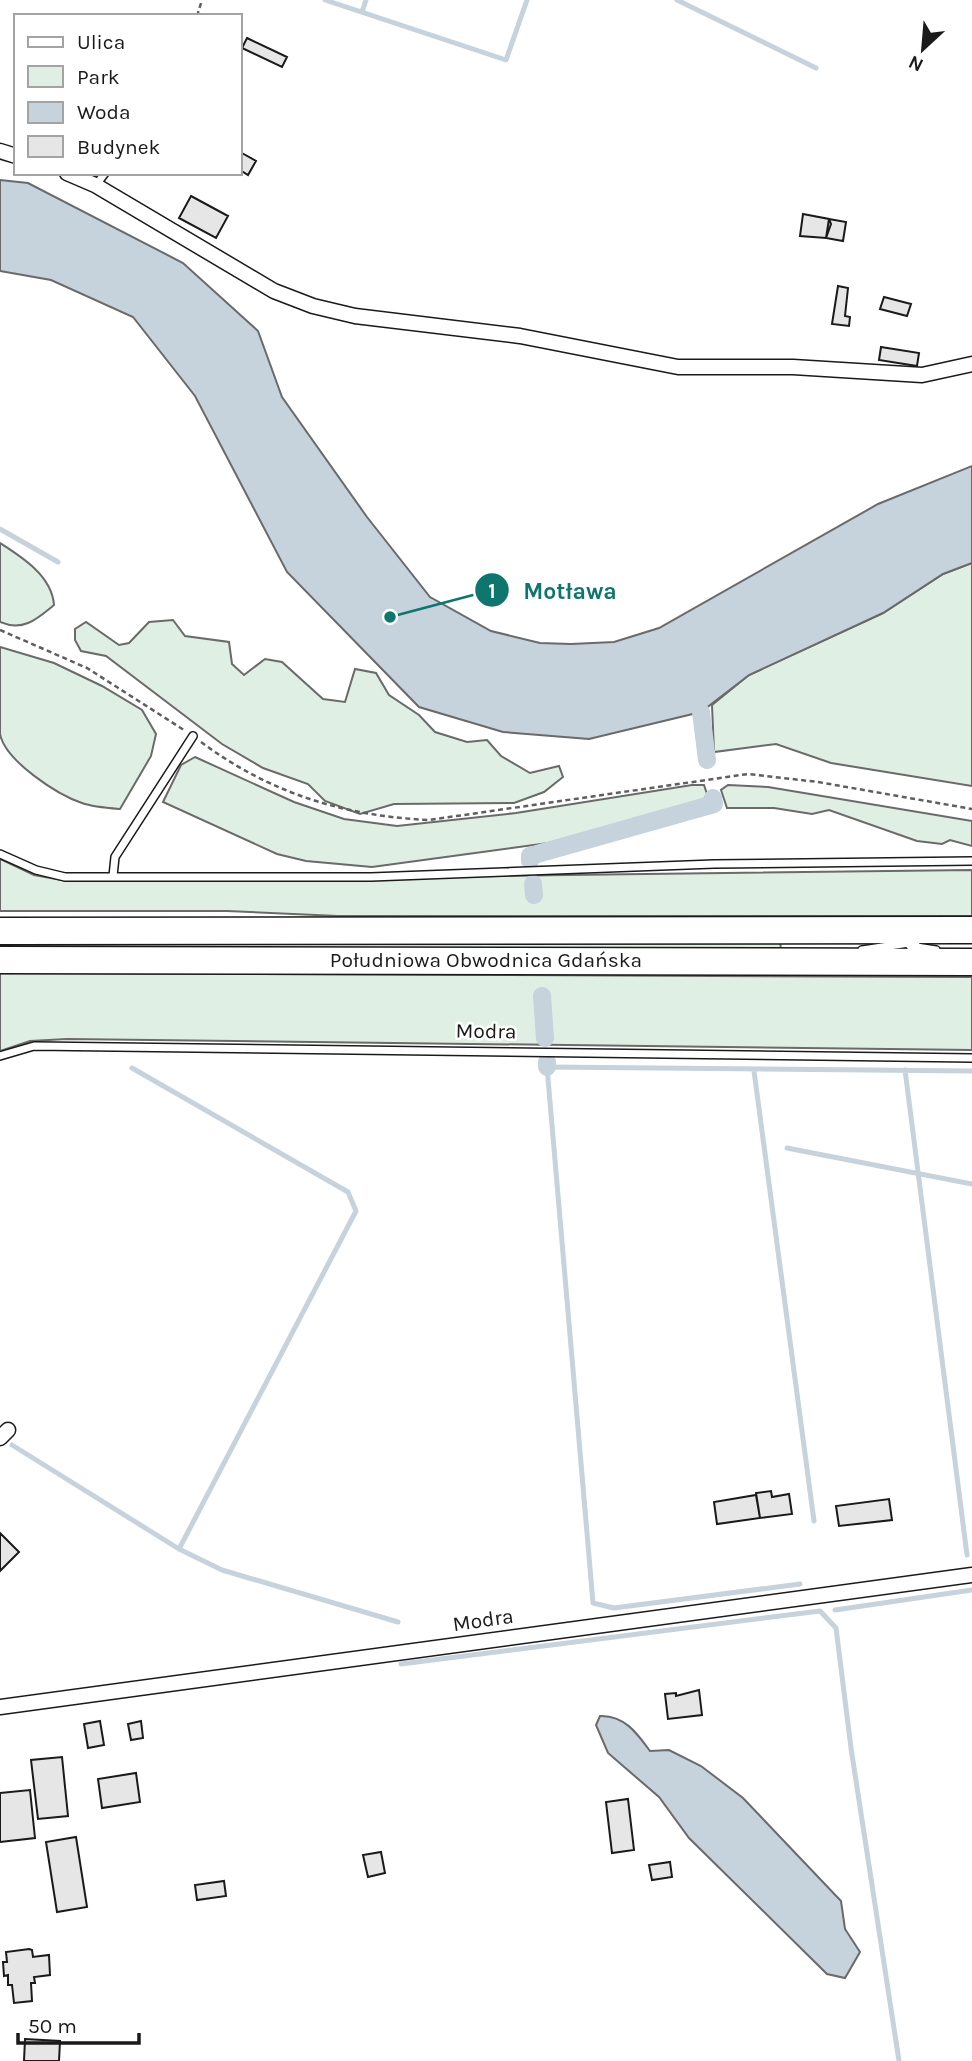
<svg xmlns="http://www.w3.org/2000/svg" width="972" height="2061" font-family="Karla,sans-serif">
<rect width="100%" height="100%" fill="#fff"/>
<path fill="#e0efe3" stroke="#6a6a6a" stroke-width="2" d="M0 543C22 557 52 576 54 605 37 619 23 632 0 622Z
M972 563V786L831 763 776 744 714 752 712 705 749 675 883 613 943 574Z
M173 620 185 636 229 642 232 664 244 675 265 659 282 662 323 699 345 702 355 669 376 673 389 695 419 715 435 732 467 742 487 740 501 756 530 773 559 766 563 777 544 792 514 803 394 804 360 814 325 801 308 784 263 768 222 744 106 656 81 651 75 640V629L86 622 119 645 129 643 149 622Z
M0 647 54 663 102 686 142 710 156 734 151 756 120 809C107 808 93 807 82 803 58 795 5 761 0 734 0 710 0 672 0 647Z
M195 757 294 802 344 819 397 826 516 813 692 785H704L707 794 702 803 691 807 548 843 372 867 306 861 277 854 163 802 181 765Z
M728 785 768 787 972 821V846L950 840 942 844 917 841 829 810 812 814 774 808H727L721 790Z
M0 859 34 875 67 881 972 870V916H338L227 911H0Z
M0 940H780L781 951 0 950Z
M0 973 972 977V1050L67 1039 30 1041 0 1051Z"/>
<path fill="#c6d2dc" stroke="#6a6a6a" stroke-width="2" d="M0 180 28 183 183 263 258 331 282 397 367 517 430 597 491 631 540 643 571 644 614 642 659 628 878 504 972 466V563L943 574 883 613 749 675 701 712 589 739 503 732 419 707 287 572 195 396 133 317 51 280 0 271Z
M600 1716C624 1715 637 1733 650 1751L669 1750 701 1766 743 1798 841 1901 845 1929 860 1952 845 1978 827 1974 689 1838 659 1797 608 1753 596 1725Z"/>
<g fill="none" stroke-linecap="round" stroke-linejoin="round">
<path stroke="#c6d2dc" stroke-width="5" d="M325 0 506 60 527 0
M677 0 816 68
M362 12 366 0
M0 529 58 562
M132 1068 348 1192 356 1211 179 1549
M905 1070 967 1555
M754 1071 814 1521
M787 1148 972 1184
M12 1445 179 1549 222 1570 398 1622
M800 1584 614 1608 593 1603 547 1067 972 1071
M835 1610 972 1590
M401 1664 820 1611 836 1628 851 1748 899 2061"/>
<path stroke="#c6d2dc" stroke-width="18" d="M701 712 707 760
M530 861V856L714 804 713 798
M533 884 534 895
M542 996 545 1038
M547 1062V1067"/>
</g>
<path fill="#e6e6e6" stroke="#1a1a1a" stroke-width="2" d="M247 38 287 57 282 67 242 48Z
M240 152 256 161 248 175 240 170Z
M191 196 228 216 216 238 179 218Z
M803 214 829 219 831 224 826 238 800 236Z
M829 219 846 222 843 241 826 238Z
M838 286 848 288 845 316 850 317 849 326 832 324Z
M884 297 911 304 907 316 880 309Z
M881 347 919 353 917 366 879 360Z
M771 1491 772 1497 789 1494 792 1514 760 1518 756 1493Z
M756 1495 760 1518 717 1524 714 1502Z
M889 1499 892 1520 839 1526 836 1506Z
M0 1533 19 1552 0 1571Z
M699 1690 702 1715 668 1719 665 1694 676 1693V1696Z
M100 1721 104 1745 88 1748 84 1724Z
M141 1721 143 1738 131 1740 128 1724Z
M62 1757 68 1816 38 1819 31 1760Z
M136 1773 140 1802 102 1808 98 1779Z
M30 1790 35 1838 0 1842V1793Z
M628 1799 634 1850 612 1853 606 1802Z
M76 1837 87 1907 57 1912 46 1842Z
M381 1852 385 1873 368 1877 363 1855Z
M670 1862 672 1877 652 1880 649 1865Z
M224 1881 226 1896 197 1900 195 1885Z
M29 1949 32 1950 33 1957 49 1955 50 1975 34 1977 35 1983H31L32 2001 14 2003 12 1985H8V1975L4 1976 3 1962H7L6 1952Z
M25 2039 60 2041 59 2061H24Z"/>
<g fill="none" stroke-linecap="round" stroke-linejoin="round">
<defs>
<path id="lane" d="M96 185 105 173
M0 854 36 870 65 877H371L714 864 972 861
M113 876 115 857 193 736
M910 946 936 950
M862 950 916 942
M0 1056 34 1046 972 1058"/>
<path id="street" d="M0 151 16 156
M67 173 95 185 274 291 313 306 355 316 520 336 678 367H793L922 375 972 364
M0 1438 8 1430
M0 1707 972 1575"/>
<path id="highway" d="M0 931 972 930
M0 960 972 962"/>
</defs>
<use href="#lane" stroke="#1a1a1a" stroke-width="10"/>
<use href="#street" stroke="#1a1a1a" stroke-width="17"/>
<use href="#highway" stroke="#1a1a1a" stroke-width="29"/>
<path stroke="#5f5f5f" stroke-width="2.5" stroke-dasharray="5 3.5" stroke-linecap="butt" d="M197 16 202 0
M0 630 87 668 184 730
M201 742C270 793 343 816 429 820L748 774 818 782 972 809"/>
<use href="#lane" stroke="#fff" stroke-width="7"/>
<use href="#street" stroke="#fff" stroke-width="14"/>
<use href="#highway" stroke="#fff" stroke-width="26"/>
</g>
<g text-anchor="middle" stroke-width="5" stroke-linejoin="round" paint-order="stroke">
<g font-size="21" fill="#1a1a1a" stroke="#fff">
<text x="486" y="967">Południowa Obwodnica Gdańska</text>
<text transform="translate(486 1031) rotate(1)" y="7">Modra</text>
<text transform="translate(483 1620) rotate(-8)" y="7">Modra</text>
</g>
</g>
<path fill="none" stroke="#0f766e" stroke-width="2.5" d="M390 617L492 590"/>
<g fill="#0f766e" stroke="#fff" stroke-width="2.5">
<circle cx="390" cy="617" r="7"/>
<circle cx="492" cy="590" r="18"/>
</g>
<g font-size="21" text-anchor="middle" font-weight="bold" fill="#fff">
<text x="492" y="598">1</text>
</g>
<g font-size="23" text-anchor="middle" font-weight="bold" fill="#0f766e" stroke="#fff" stroke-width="5" stroke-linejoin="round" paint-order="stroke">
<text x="570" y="599">Motława</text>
</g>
<rect x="14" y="14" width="228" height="161" fill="#ffffff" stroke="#a3a3a3" stroke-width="2"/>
<rect x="28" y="37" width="35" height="10" fill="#ffffff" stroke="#a3a3a3" stroke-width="2"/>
<text x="77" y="49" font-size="21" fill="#1a1a1a">Ulica</text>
<rect x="28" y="66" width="35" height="21" fill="#e0efe3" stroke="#a3a3a3" stroke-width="2"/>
<text x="77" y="84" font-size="21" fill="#1a1a1a">Park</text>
<rect x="28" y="102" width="35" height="21" fill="#c6d2dc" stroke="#a3a3a3" stroke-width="2"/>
<text x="77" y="119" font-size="21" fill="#1a1a1a">Woda</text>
<rect x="28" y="136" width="35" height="21" fill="#e6e6e6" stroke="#a3a3a3" stroke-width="2"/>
<text x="77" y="154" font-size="21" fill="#1a1a1a">Budynek</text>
<g transform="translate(923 49) rotate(206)" stroke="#ffffff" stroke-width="5" paint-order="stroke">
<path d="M0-5L12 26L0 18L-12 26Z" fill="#1a1a1a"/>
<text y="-10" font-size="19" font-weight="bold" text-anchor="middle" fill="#1a1a1a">N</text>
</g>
<path d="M18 2033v10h121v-10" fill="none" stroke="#1a1a1a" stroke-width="3.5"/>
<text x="28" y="2033" font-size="21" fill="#1a1a1a" stroke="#ffffff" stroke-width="5" paint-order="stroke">50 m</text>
</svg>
